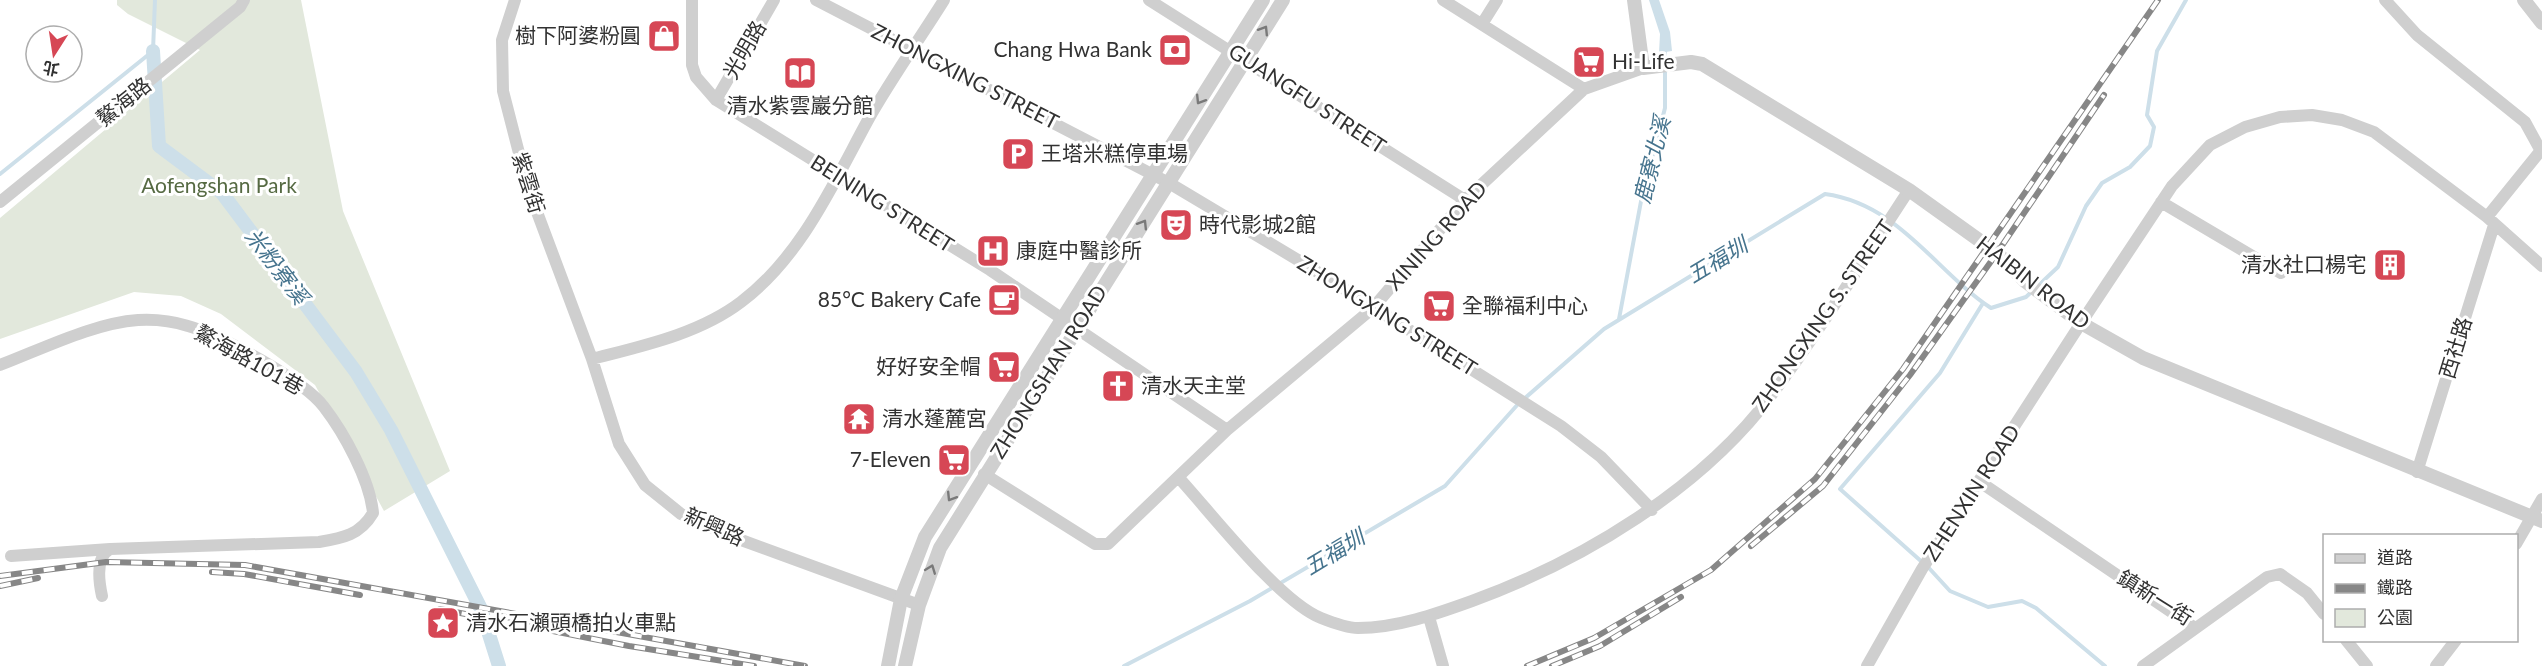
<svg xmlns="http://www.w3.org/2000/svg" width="2542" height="666" font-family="Lato,'Noto Sans TC',sans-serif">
<rect width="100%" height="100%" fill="#fff"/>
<path fill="#e2e8dc" d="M117 0H301L343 211 450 471 384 511 315 385 221 314 181 296 134 292 0 339V218L200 50 128 14 117 5Z"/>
<path fill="#cddfe9" d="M1649 0H1659L1670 32 1672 51 1659 53 1660 34Z"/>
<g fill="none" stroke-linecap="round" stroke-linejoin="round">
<path stroke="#cddfe9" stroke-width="4" d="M0 174 153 51 155 0
M1619 319 1642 196 1665 108V49
M1524 399 1604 329 1825 194C1899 204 1935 271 1991 308L2026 297 2058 267 2086 206 2102 183 2130 167 2150 146 2154 127 2147 115 2157 51 2186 0
M1922 562 1840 489 1940 373 1983 303
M1928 567 1950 591 1988 607 2022 601 2036 608 2105 666
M1124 666 1250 601 1445 486 1519 403"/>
<path stroke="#cddfe9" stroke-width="14" d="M153 51 159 146 222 193 356 372 391 430 481 609 499 666"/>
<path stroke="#cfcfcf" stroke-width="12" d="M515 0 502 40 503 91 528 188 592 359 619 444 645 485 681 514 733 537 919 605
M692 0V65L696 77 716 100 990 270 1227 430
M816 0 1169 183 1308 266 1561 426 1601 457 1652 510
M1149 0 1465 200
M1443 0 1584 89
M2385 0 2417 35 2525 122 2541 151
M1482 24 1497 0
M716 100 774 0
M0 202 240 7 244 0
M2161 202 2281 273
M2487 217 2542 149
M592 359C642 346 699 334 741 302 801 257 833 184 868 120 891 79 919 40 944 0
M0 365C42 349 94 323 138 320 155 319 172 321 188 326 220 335 304 380 324 407 344 433 370 480 373 513 360 535 343 538 319 542L110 549 11 556
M2417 472 2494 225
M984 474 1095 544H1108L1227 430 1373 308 1465 200 1584 89 1643 68
M1179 478C1212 514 1279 601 1321 618 1331 622 1347 628 1358 628 1397 628 1436 614 1472 601 1582 561 1702 489 1773 393 1822 328 1864 258 1909 190
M1980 482 2195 628
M2516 544 2542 499
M102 596C99 582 95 557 110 549
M1429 617 1443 666
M2346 640 2367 666
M1867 666 1922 569 2081 323 2172 186 2210 145 2245 127 2280 117 2312 115 2342 120 2374 132 2487 217 2542 266
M2143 666 2267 577 2280 574 2307 593 2324 614
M2436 666 2456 640"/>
<path stroke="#cfcfcf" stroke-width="14" d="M1634 0 1643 68 1691 62 1702 64 1909 190 1997 253 2026 282 2081 323 2143 358 2542 521
M2524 0 2542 23
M888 666 901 599 925 537 1263 0
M905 666 919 605 940 548 1283 0"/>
<defs>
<path id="rail" d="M1751 546 1823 486 1910 375 1997 253 2104 95
M212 572 244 574 360 595
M0 576 106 562 245 565 805 666
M0 586 38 578
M440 609 629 646 754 666
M1527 666 1594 638 1711 570 1815 479 1903 369 2158 0
M1552 666 1600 646 1681 597"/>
</defs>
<use href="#rail" stroke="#878787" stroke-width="6"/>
<use href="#rail" stroke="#fff" stroke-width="4" stroke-dasharray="11" stroke-linecap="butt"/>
</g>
<defs><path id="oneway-chevron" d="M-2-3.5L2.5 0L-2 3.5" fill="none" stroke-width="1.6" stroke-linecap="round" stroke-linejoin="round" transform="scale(1.5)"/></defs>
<g stroke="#797979">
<use href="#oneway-chevron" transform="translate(1264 30) rotate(-58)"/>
<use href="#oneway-chevron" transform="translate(1200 100) rotate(122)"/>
<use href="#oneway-chevron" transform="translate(1143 224) rotate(-58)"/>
<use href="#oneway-chevron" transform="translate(951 497) rotate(122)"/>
<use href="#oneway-chevron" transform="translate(931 569) rotate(-69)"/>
</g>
<defs>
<symbol id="shop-square" viewBox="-11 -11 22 22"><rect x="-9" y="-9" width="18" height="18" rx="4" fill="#d64755" stroke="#fff"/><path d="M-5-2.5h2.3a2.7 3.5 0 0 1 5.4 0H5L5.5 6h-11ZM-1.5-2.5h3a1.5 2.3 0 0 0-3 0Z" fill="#fff"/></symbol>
<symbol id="bank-square" viewBox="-11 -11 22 22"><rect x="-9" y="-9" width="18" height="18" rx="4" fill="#d64755" stroke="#fff"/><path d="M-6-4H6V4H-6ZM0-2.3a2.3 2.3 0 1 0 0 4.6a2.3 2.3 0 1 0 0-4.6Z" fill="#fff"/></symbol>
<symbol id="supermarket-square" viewBox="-11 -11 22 22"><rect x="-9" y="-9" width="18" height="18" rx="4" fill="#d64755" stroke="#fff"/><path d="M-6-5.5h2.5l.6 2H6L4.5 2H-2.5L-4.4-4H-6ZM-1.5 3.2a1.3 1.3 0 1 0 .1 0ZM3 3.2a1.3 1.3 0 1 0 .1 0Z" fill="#fff"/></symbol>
<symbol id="library-square" viewBox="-11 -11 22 22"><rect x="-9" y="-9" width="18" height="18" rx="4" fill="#d64755" stroke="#fff"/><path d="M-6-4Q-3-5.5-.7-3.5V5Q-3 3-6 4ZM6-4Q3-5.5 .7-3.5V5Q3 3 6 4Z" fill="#fff"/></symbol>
<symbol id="parking-square" viewBox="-11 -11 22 22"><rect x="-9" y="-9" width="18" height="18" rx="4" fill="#d64755" stroke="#fff"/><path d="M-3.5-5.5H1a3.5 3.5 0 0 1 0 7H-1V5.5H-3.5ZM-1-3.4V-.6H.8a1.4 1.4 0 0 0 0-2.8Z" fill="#fff"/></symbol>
<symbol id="theatre-square" viewBox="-11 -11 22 22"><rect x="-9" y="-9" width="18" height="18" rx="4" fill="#d64755" stroke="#fff"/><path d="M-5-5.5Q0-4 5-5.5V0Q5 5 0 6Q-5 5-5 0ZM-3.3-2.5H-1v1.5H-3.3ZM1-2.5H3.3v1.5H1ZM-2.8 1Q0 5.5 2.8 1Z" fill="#fff"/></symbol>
<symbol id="hospital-square" viewBox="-11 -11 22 22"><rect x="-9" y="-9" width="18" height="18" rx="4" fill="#d64755" stroke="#fff"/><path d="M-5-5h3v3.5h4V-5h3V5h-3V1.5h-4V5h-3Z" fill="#fff"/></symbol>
<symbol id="building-square" viewBox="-11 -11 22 22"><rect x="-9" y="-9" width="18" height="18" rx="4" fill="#d64755" stroke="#fff"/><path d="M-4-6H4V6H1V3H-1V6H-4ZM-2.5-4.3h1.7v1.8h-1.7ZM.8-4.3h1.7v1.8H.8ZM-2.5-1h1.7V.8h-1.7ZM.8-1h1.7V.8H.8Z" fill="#fff"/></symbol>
<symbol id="cafe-square" viewBox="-11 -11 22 22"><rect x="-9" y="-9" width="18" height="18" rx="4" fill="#d64755" stroke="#fff"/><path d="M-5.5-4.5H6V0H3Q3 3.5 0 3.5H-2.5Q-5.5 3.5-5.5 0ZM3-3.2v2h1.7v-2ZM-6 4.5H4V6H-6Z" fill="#fff"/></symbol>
<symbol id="church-square" viewBox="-11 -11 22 22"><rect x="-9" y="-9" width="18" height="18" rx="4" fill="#d64755" stroke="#fff"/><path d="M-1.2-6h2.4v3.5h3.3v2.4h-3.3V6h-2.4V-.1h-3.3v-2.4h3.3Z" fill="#fff"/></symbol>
<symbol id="temple-square" viewBox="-11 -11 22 22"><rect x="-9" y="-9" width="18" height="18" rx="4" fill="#d64755" stroke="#fff"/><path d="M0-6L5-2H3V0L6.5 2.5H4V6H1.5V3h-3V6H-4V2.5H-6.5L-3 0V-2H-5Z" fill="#fff"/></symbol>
<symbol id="sight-square" viewBox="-11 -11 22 22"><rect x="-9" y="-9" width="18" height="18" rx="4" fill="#d64755" stroke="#fff"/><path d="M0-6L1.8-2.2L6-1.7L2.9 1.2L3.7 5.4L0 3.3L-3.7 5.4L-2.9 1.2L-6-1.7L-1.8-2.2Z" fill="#fff"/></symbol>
</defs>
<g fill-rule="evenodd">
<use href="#shop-square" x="645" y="17" width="38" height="38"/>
<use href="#bank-square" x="1156" y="31" width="38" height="38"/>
<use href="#supermarket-square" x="1570" y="43" width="38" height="38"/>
<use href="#library-square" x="781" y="54" width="38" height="38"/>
<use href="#parking-square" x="999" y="135" width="38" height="38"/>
<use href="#theatre-square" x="1157" y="206" width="38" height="38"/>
<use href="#hospital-square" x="974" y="232" width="38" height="38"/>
<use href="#building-square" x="2371" y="246" width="38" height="38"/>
<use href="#cafe-square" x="985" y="281" width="38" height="38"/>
<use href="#supermarket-square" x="1420" y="287" width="38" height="38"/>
<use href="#supermarket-square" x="985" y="348" width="38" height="38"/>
<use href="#church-square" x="1099" y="367" width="38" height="38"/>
<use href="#temple-square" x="840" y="400" width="38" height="38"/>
<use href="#supermarket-square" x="935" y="441" width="38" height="38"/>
<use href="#sight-square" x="424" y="604" width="38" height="38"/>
</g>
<g text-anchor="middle" stroke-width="6" stroke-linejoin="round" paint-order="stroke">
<g font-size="21" fill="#323232" stroke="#fff" text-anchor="start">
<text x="641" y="43" text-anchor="end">樹下阿婆粉圓</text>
<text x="1152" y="57" text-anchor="end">Chang Hwa Bank</text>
<text x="1612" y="69">Hi-Life</text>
<text x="800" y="113" text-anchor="middle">清水紫雲巖分館</text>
<text x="1041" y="161">王塔米糕停車場</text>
<text x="1199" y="232">時代影城2館</text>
<text x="1016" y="258">康庭中醫診所</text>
<text x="2367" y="272" text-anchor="end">清水社口楊宅</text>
<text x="981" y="307" text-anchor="end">85°C Bakery Cafe</text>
<text x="1462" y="313">全聯福利中心</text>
<text x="981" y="374" text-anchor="end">好好安全帽</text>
<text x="1141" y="393">清水天主堂</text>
<text x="882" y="426">清水蓬麓宮</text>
<text x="931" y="467" text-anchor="end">7-Eleven</text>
<text x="466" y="630">清水石瀨頭橋拍火車點</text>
</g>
<g font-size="21" fill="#323232" stroke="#fff">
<text transform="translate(745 50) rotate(-60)" y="7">光明路</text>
<text transform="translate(965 77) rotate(27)" y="7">ZHONGXING STREET</text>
<text transform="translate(1307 99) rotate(33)" y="7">GUANGFU STREET</text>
<text transform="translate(124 102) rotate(-39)" y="7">鰲海路</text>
<text transform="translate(528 183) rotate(73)" y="7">紫雲街</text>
<text transform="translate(882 204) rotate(32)" y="7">BEINING STREET</text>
<text transform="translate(1437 236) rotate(-48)" y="7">XINING ROAD</text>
<text transform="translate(2033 283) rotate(38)" y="7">HAIBIN ROAD</text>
<text transform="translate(1387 316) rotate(32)" y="7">ZHONGXING STREET</text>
<text transform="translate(1823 316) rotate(-55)" y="7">ZHONGXING S. STREET</text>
<text transform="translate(2456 348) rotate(-73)" y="7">西社路</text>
<text transform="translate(249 360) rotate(29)" y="7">鰲海路101巷</text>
<text transform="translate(1049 372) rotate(-58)" y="7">ZHONGSHAN ROAD</text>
<text transform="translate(1972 493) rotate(-57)" y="7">ZHENXIN ROAD</text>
<text transform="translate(714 527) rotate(24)" y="7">新興路</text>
<text transform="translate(2155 598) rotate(32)" y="7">鎮新一街</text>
</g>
<g font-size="21" fill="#566a43" stroke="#fff">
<text x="219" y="193">Aofengshan Park</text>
</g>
<g font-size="22" font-style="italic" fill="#46748e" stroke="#fff">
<text transform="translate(1652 160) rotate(-76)" y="8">鹿寮北溪</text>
<text transform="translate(1717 260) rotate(-31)" y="8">五福圳</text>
<text transform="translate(277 266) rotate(53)" y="8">米粉寮溪</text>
<text transform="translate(1334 552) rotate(-31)" y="8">五福圳</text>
</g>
</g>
<rect x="2323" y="534" width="195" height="108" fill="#ffffff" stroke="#adadad" stroke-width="1.5"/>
<rect x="2335" y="554" width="30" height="9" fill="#cfcfcf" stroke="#adadad" stroke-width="1.5"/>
<text x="2377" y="564" font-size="18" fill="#323232">道路</text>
<rect x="2335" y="584" width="30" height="9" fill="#878787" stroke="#adadad" stroke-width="1.5"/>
<text x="2377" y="594" font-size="18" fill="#323232">鐵路</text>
<rect x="2335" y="609" width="30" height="18" fill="#e2e8dc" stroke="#adadad" stroke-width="1.5"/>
<text x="2377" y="624" font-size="18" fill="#323232">公園</text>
<g transform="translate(54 54) rotate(192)"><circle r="28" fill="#ffffff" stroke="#adadad" stroke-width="1.5"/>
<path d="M0-4.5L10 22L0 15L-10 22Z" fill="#d64755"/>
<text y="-9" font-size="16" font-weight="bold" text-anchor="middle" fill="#323232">北</text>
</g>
</svg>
